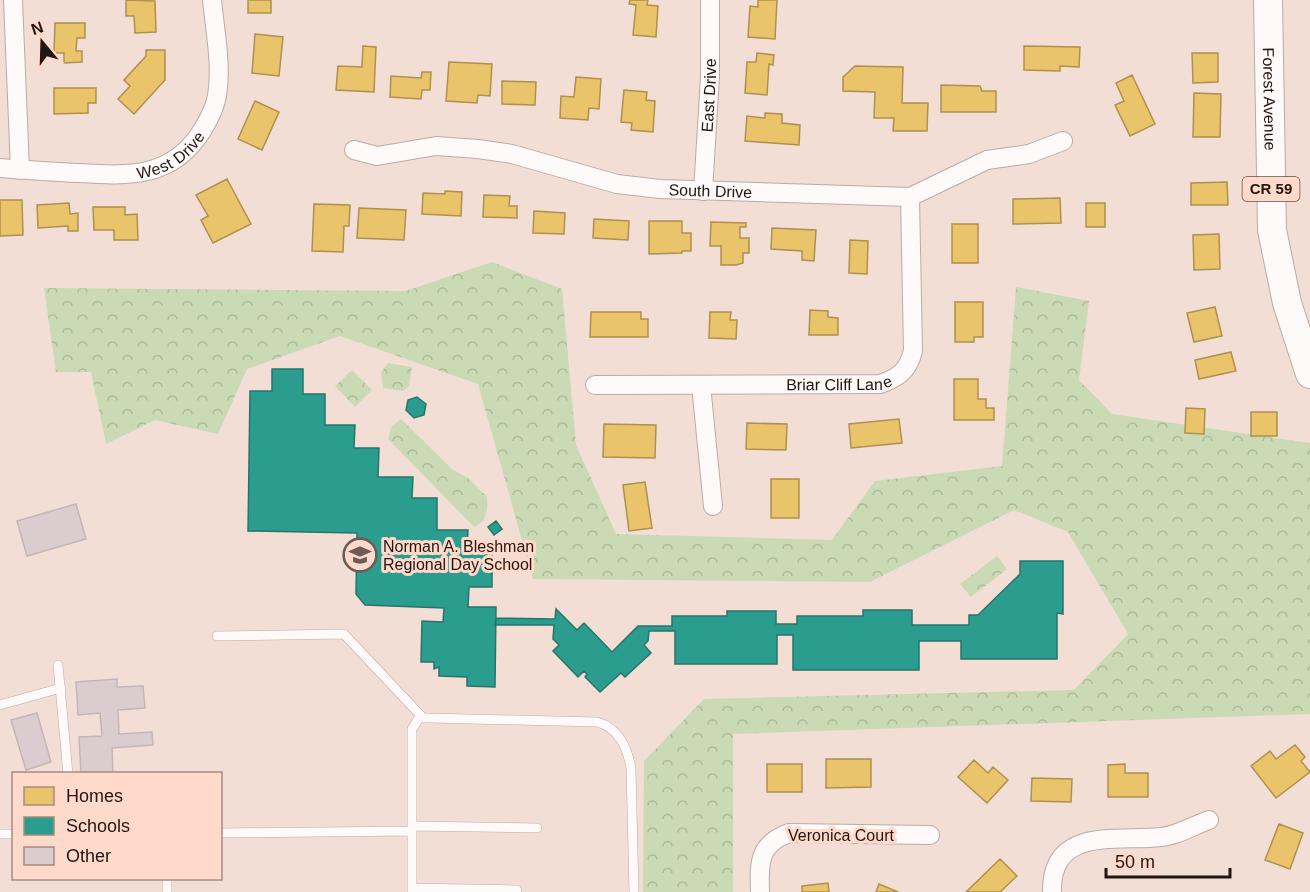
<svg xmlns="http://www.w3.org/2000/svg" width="1310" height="892" font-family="Arial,sans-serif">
<defs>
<pattern id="forest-crowns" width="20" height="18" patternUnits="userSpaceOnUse" patternTransform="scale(1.5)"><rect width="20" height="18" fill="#c9dab4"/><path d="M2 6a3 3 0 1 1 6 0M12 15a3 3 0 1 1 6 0" fill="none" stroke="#acba9a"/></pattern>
</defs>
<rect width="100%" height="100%" fill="#f3ded6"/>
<path fill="url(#forest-crowns)" d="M492 262 562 289 576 445 616 534 832 540 875 481 1002 466 1016 287 1089 301 1079 380 1112 414 1310 443V714L733 734V892H643L644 761 704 699 1074 690 1128 634 1068 532 1014 510 870 582 533 579 478 384 340 336 247 369 218 434 155 420 106 444 91 372H56L44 288 406 291Z
M388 363 412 367 409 386 403 391 383 388 381 372Z
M352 370 372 390 355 407 335 386Z
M401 419 452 469 468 478 487 497C488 510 487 521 474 527L388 439 391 427Z
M997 556 1007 569 971 597 960 584Z"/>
<path fill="#e9c46a" stroke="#ae904f" stroke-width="1.5" d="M126 0 155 1 156 32 135 33 134 16H126Z
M248 0H271V13H248Z
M630 0H648L647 5 658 6 656 37 633 35 636 5 629 4Z
M758 0H777L775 39 748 37 750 6 758 7Z
M55 23H85V38H77L76 51H82V62L64 63V53H54Z
M255 34 283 37 279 76 252 73Z
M363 46 376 47 374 92 336 90 338 66 362 67Z
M1024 46 1080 47 1079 67 1060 66V71L1024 70Z
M146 50H165V80L134 114 118 99 130 86 124 80 146 56Z
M757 53 774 55 773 65 769 64 767 95 745 93 747 62H756Z
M1192 53H1218V82L1193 83Z
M449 62 492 64 490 96 478 95 477 103 446 101Z
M855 66 903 67 902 103H928L927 131H893L894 118H874L875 92 843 91V77Z
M422 72H431L430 90H422L421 99 390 97 391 76 421 78Z
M1132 75 1155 124 1130 136 1115 105 1124 101 1116 83Z
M576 77 601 79 599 109 589 108 588 120 560 118 561 96 574 97Z
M502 81 536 82 535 105 502 104Z
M941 85 980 86 982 91H996V112H941Z
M54 88H96V103H88V113L54 114Z
M624 90 647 92 646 100 655 101 653 132 631 130 632 123 621 122Z
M1194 93 1221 94 1220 137H1193Z
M255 101 279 112 262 150 238 139Z
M765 113 782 114V123L800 125 799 145 745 141 747 116 765 118Z
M227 179 251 224 213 243 201 220 208 216 196 195Z
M1227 182 1228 205H1191V183Z
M445 191 462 192 461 216 422 214 423 193 445 194Z
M484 195 510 196 509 206H517V218L483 217Z
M1060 198 1061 223 1013 224V199Z
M0 200H22L23 235 0 236Z
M69 203 70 214 78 213V231H68V226L38 228 37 205Z
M1086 203H1105V227H1086Z
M314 204 350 205 349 226H344L343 252 312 251Z
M93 207H125V215L137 214 138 240H114V230H94Z
M359 208 406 210 404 240 357 238Z
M534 211 565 213 564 234 533 233Z
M594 219 629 221 628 240 593 238Z
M649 221H682V233H691V251H682V253L649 254Z
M711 222 746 223V227H740V238H749V253H743V263L736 265H721V246H710Z
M952 224H978V263H952Z
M772 228 816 230 814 261 802 260V251L771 249Z
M1219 234 1220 269 1194 270 1193 235Z
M850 240 868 241 867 274 849 273Z
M955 302H983V337H974V342H955Z
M1215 307 1222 336 1194 342 1187 313Z
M810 310 828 311V317L838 318V335H809Z
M591 312H641V319H648V337H590Z
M710 312H731L730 320H737L736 339 709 338Z
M1231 352 1236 371 1199 379 1195 360Z
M954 379H978V399H986V408H994V420H954Z
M1186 408 1205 409 1204 434 1185 433Z
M1251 412H1277V436H1251Z
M899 419 902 443 851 448 849 424Z
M747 423 787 424 786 450 746 449Z
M604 424 656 425 655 458 603 457Z
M771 479H799V518H771Z
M645 482 652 528 629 531 623 485Z
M1295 745 1305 757 1301 761 1310 772 1276 798 1251 766 1270 751 1276 759Z
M826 759H871V787L826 788Z
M974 760 988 773 993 767 1008 780 987 803 958 777Z
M767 764H802V792H767Z
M1125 764V773H1148V797H1108V765Z
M1032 778 1072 779 1071 802 1031 801Z
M1279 824 1303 833 1290 869 1265 860Z
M1000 859 1017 876 1000 892H966Z
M828 883 829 892H802V886Z
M879 884 898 892H876Z"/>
<path fill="#2a9d8f" stroke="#287469" stroke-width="1.5" d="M272 369H303V394H325V425H355L354 448H379L378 477H413L412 498H437V530H468L467 551 492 552V587H469L468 607H496L495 687 467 686V677L439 676V667L434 669V662H421L422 621 443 622 444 608 365 605 356 594 357 533 248 531 250 391H272Z
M417 397 426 404 424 415 414 418 406 410 408 400Z
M496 521 502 529 494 535 488 527Z
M1020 561H1063V614L1057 613V659H961V641H919V670H793V635H777V664H675V631H649L648 641 644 645 651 653 625 677 621 673 600 692 585 677 587 674 584 671 578 677 553 651 559 645 553 639 554 625H495L496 618 555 619 556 609 577 630 584 623 612 652 638 626H672V616H727V611H776V624H797V616H863V610H912V625H969V615H978L1020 574Z"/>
<path fill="#dbcdcf" stroke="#c4b6b8" stroke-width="1.5" d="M76 504 86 539 27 556 17 521Z
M117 679V687L143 686 145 708 118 710 119 734 152 732 153 745 112 748 113 774H81L79 737 102 736 100 713 78 715 76 682Z
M37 713 51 762 26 770 11 720Z"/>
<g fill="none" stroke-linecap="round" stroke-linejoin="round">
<defs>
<path id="service" d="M217 636 344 634 423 718
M58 665 68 774
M0 705 61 688
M412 826 537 828
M220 833 412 831
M0 834H14
M167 878V892
M412 888 517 890
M412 892V729L419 718H430L597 722C619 728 627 747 631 768L634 892"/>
<g id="minor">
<path d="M13 0 20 170"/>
<path id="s1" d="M354 150 377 156 436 146 478 149 512 154 617 184 660 189 910 197 987 160 1029 154 1063 141"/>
<path id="s2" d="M0 168C26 170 52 172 78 173 128 176 173 179 203 129 209 119 215 108 217 96 222 65 215 31 212 0"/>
<path id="s3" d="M703 191 710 77V0"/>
<path id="s4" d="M595 385 880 384C898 378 908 371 913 351L910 197"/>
<path d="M701 385 713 506"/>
<path d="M760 892C759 864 758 844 789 833L930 835"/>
<path d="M1052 892C1051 826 1116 842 1161 837 1177 836 1194 825 1209 820"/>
</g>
<g id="primary">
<path id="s5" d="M1268 0 1272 230 1287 303 1310 374"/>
</g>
</defs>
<use href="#service" stroke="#bbaba5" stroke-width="10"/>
<use href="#minor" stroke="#bbaba5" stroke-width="20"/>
<use href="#primary" stroke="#bbaba5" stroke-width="30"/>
<use href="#service" stroke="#fdfaf9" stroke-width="9"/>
<use href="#minor" stroke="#fdfaf9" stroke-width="18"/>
<use href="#primary" stroke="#fdfaf9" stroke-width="28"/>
</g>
<defs>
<symbol id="school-ring" viewBox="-11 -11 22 22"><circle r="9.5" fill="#ffd9ca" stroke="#6c5c56" stroke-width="1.5"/><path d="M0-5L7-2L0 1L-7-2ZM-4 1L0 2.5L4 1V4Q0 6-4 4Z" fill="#6c5c56"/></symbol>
</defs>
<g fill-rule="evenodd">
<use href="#school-ring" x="341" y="536" width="38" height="38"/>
</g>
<g text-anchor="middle" stroke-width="6" stroke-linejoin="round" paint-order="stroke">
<rect fill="#ffd9ca" stroke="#655048" stroke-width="1.5" x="1242.5" y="177" width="57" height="24" rx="4.5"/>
<g font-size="15" font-weight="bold" fill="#231611">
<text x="1271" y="194">CR 59</text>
</g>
<g font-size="16" fill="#231611" stroke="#ffd9ca">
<text dy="6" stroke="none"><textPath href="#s3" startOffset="96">East Drive</textPath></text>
<text dy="6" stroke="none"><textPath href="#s5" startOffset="99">Forest Avenue</textPath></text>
<text dy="6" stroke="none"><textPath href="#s2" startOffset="176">West Drive</textPath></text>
<text dy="6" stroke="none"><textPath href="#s1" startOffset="363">South Drive</textPath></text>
<text dy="6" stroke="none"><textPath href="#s4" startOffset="244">Briar Cliff Lane</textPath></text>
<text x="841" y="841">Veronica Court</text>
</g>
<g font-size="16" fill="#231611" stroke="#ffd9ca" text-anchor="start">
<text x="383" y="552">Norman A. Bleshman<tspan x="383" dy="18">Regional Day School</tspan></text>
</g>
</g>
<rect x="12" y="772" width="210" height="108" fill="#ffd9ca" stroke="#a78b80" stroke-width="1.5"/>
<rect x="24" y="787" width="30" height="18" fill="#e9c46a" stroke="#a78b80" stroke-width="1.5"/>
<text x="66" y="802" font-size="18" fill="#231611">Homes</text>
<rect x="24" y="817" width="30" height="18" fill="#2a9d8f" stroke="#a78b80" stroke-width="1.5"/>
<text x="66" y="832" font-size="18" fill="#231611">Schools</text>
<rect x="24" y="847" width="30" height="18" fill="#dbcdcf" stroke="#a78b80" stroke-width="1.5"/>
<text x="66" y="862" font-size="18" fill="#231611">Other</text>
<g transform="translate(42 42) rotate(341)" stroke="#ffd9ca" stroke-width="4.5" paint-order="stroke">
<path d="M0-4.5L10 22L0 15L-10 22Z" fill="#231611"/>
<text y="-9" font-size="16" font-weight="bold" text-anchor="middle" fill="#231611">N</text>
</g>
<path d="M1106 868v9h124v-9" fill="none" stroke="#231611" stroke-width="3"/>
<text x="1115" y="868" font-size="18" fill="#231611" stroke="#ffd9ca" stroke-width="4.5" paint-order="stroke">50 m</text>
</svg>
